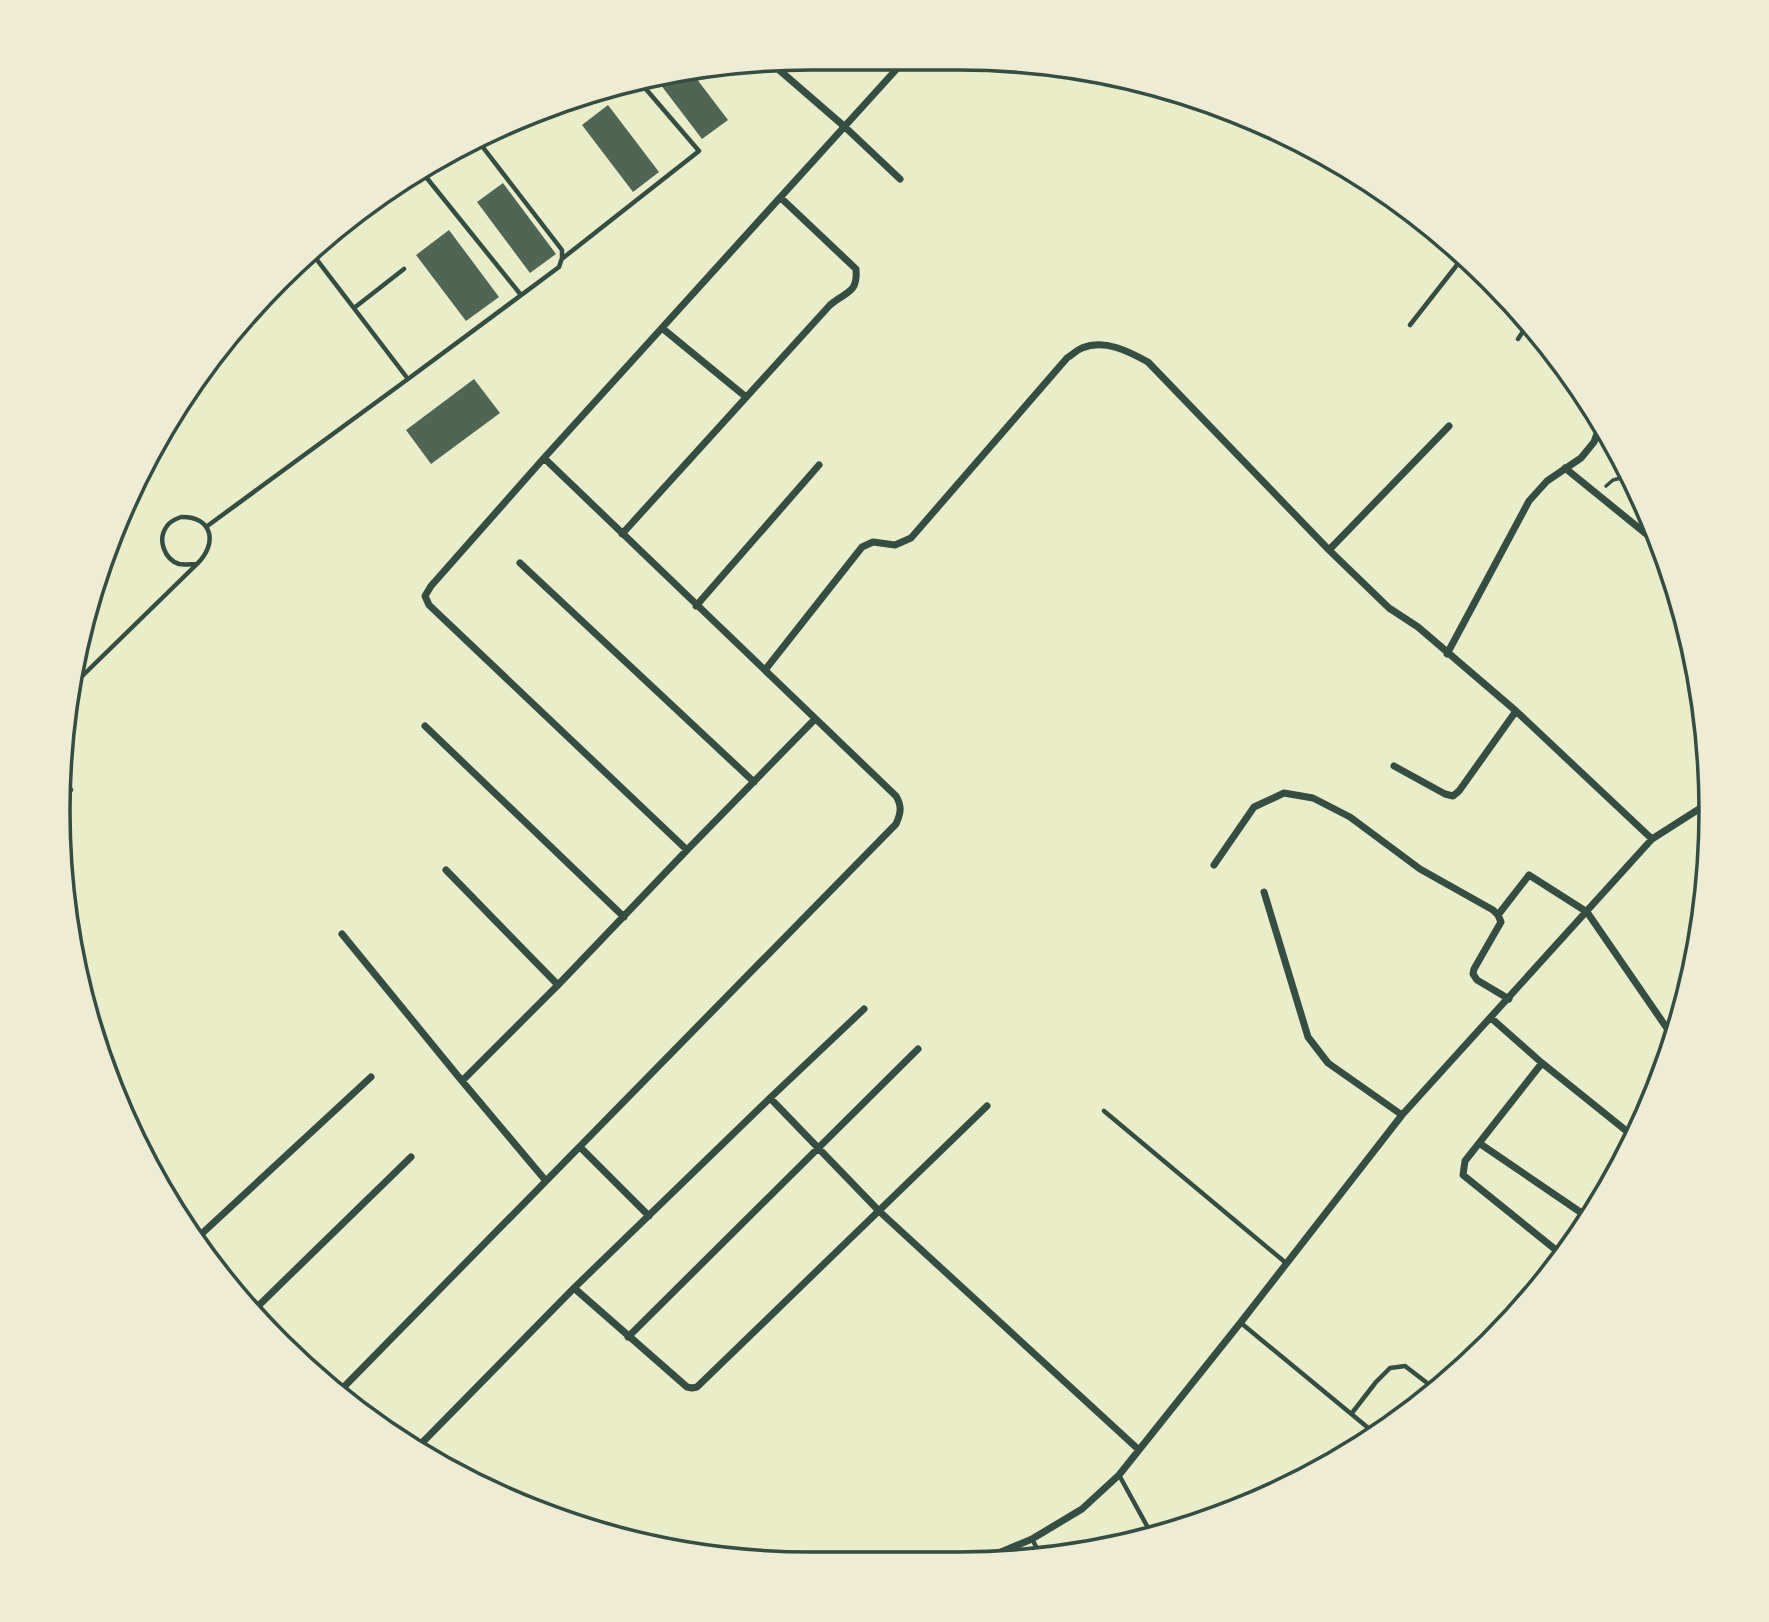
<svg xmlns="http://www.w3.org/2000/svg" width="1769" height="1622" font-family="'Asap Condensed',sans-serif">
<rect width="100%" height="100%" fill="#e9edc9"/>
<path fill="#4f6655" d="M690 70 728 120 702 139 654 76 664 72Z
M608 105 659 172 633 192 582 125Z
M445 156 446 157 334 241 329 235 352 214Z
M503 183 556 254 530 273 477 202Z
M449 230 499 297 466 321 416 255Z
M474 379 500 413 431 464 406 430Z"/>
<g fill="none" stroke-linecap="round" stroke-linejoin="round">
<path stroke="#344e41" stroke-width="3.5" d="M1606 486 1613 480 1629 476"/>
<path stroke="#344e41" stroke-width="4.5" d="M426 177 521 295
M311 252 408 379 559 267 562 258V250L475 137
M563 258 699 151 639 81
M354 308 404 269
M1410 325 1464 256
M1518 339 1528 324
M181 517C213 516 218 544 197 564 191 564 185 565 179 564 164 559 157 539 167 526 170 521 176 519 181 517Z
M206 527 408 379
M72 686 197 564
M60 768 71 790
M1104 1111 1286 1263
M1241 1323 1378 1436
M1352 1413 1376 1382 1390 1368 1405 1366 1435 1389
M1119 1475 1152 1535
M1032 1539 1041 1556"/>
<path stroke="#344e41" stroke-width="7" d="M770 62 845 127 900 179
M662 328 746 397
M544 458 431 586 425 596 429 605 687 850 558 985 462 1081 546 1181
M1565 468 1661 546
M622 534 830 305C846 291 858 294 856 269L781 198
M1329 550 1449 426
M520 563 754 782
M696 606 819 465
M1447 654 1529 501 1547 481 1581 458 1594 442 1601 423
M765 670 862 547 873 542 895 545 911 538 1067 358C1072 355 1077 350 1082 348 1105 339 1128 351 1148 362L1329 550 1389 608 1418 627 1516 711 1652 839
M425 726 624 917
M1394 766 1445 794 1453 796 1459 791 1516 711
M687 850 815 719
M1214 865 1254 807 1284 793 1313 798 1350 817 1420 869 1493 910 1498 915 1501 922 1474 969 1473 974 1477 980 1509 999
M446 870 558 985
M1264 892 1308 1037 1328 1063 1402 1115
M1498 915 1529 875 1587 912 1673 1037
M342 934 462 1081
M1491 1018 1542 1063 1634 1137
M1542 1063 1465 1161 1463 1175 1556 1250
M770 1098 864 1009
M1479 1143 1589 1218
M580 1147 649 1216
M196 1239 371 1077
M574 1288 687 1387 692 1388 697 1387 987 1106
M253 1311 411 1157
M628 1337 918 1049
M337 1394 896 824C901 813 902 806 896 796L544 458 903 62
M415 1450 574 1288 770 1098 879 1211 1139 1450
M975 1563 1032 1539 1082 1509 1119 1475 1241 1322 1402 1115 1652 839 1710 802"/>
</g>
<path d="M0 0H1769V1622H0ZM811 70H958A741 741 0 0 1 1699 811V811A741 741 0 0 1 958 1552H811A741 741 0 0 1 70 811V811A741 741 0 0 1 811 70Z" fill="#eeecd3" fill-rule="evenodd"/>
<path fill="none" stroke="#344e41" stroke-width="3.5" d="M811 70H958A741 741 0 0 1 1699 811V811A741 741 0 0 1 958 1552H811A741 741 0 0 1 70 811V811A741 741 0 0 1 811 70Z"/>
</svg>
